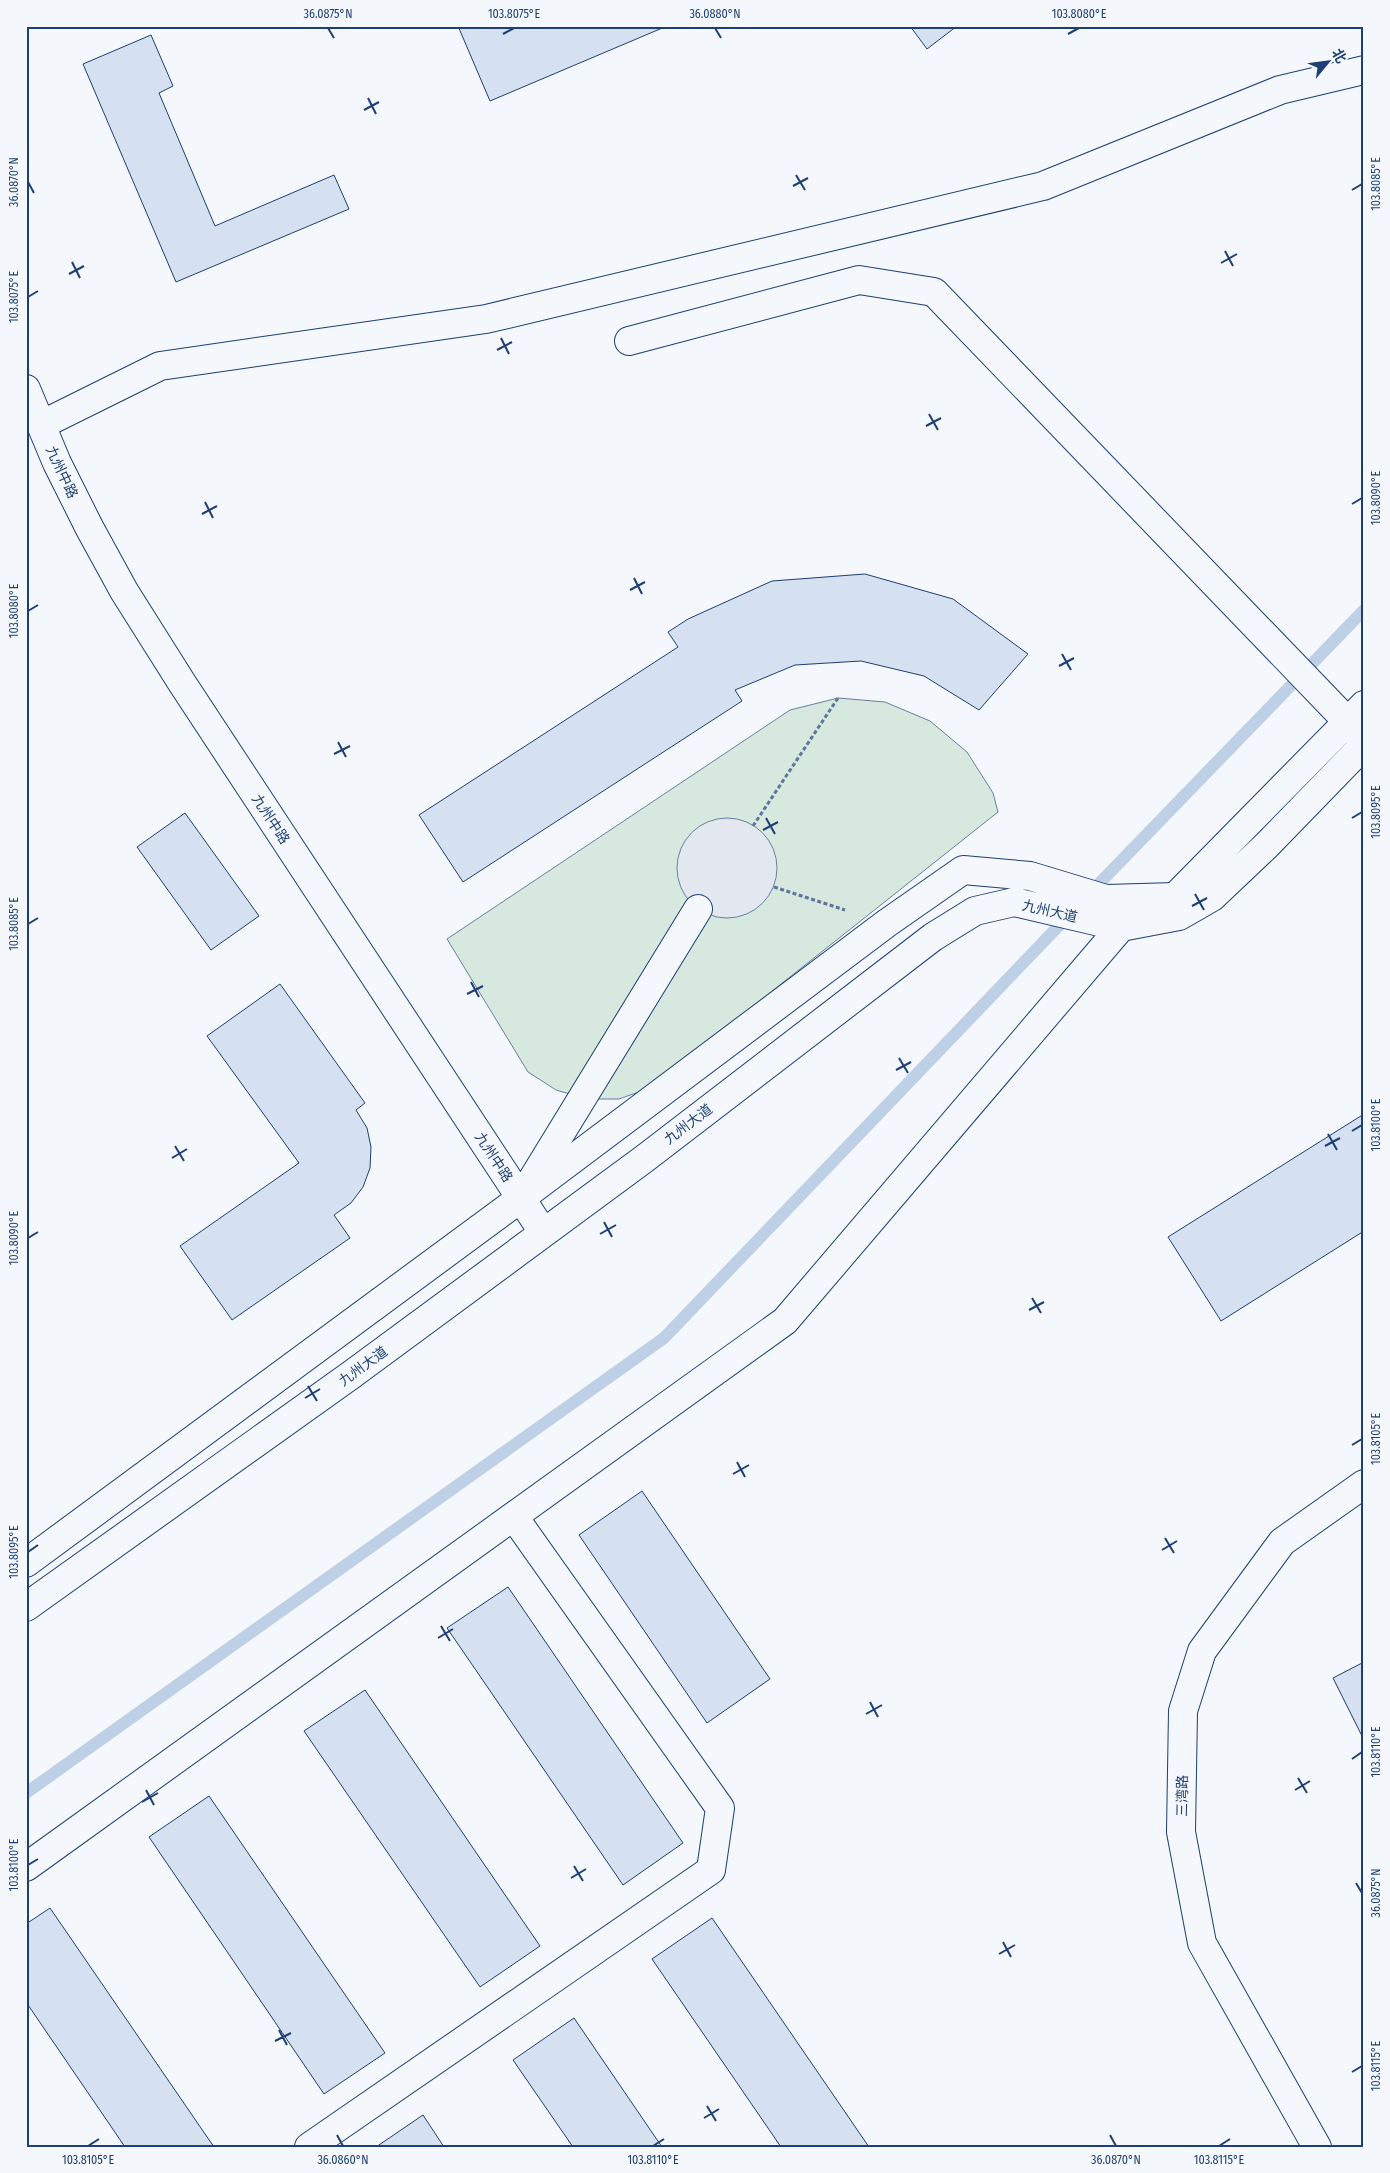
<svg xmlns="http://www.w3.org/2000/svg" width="1390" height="2173" font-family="'Fira Sans Condensed','Noto Sans SC',sans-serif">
<rect width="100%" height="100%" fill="#f4f7fb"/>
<path fill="#d7e8df" stroke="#687fa3" d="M838 698 885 702 930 721 967 752 993 793 998 812 650 1088 619 1099H587L556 1090 528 1072 447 939 790 710Z"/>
<path fill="#e3e8f0" stroke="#687fa3" d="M677 868a50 50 0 1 1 100 0a50 50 0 1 1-100 0Z"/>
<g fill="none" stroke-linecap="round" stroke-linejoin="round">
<path stroke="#bed0e5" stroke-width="12" d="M1089 894 1364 610
M26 1793 664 1338 1070 914"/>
</g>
<path fill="#d5e0f0" stroke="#1d3f73" d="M458 26H667L490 101Z
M910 26H957L927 49Z
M151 35 173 86 159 93 215 226 334 175 349 209 176 282 83 64Z
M865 574 953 599 1028 654 979 710 924 676 861 661 795 665 735 690 742 701 463 882 419 815 678 647 668 632 688 619 772 581Z
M185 813 259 916 211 950 137 847Z
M280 984 365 1103 356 1110 367 1128 371 1147 370 1168 363 1187 351 1203 334 1215 350 1238 232 1320 180 1246 299 1163 207 1036Z
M1364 1114V1231L1221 1321 1168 1237Z
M642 1491 770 1679 707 1723 579 1535Z
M508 1587 683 1843 623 1885 447 1628Z
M1364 1662V1740L1333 1678Z
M365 1690 540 1946 480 1987 304 1731Z
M209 1796 385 2053 324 2094 149 1837Z
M50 1908 214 2147H125L26 2002V1924Z
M712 1918 869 2147H781L652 1959Z
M574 2018 662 2147H573L513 2060Z
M423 2115 444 2147H376Z"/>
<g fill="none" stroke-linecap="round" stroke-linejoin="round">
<defs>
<path id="minor" d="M629 341 859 280 934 292 1348 722 1364 742
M26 389 57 463 89 527 124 591 182 683 543 1232
M41 425 160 366 486 319 1043 186 1280 90 1364 70
M521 1198 698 909
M26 1867 785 1321 1121 927
M309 2147 711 1870 720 1808 514 1517"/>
<path id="major" d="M26 1563 521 1198 887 923 963 870 1030 876 1106 899 1175 897 1364 705
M26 1607 351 1375 644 1159 933 937 975 911 1014 902 1121 927 1179 916 1212 897 1266 846 1364 745
M1317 2147 1202 1943 1181 1832 1183 1711 1202 1651 1282 1542 1364 1484"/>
</defs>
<use href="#minor" stroke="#1d3f73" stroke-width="30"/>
<use href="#major" stroke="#1d3f73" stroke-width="30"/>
<path stroke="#5e769c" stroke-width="3" stroke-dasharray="4 2.5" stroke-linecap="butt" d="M753 826 838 698
M774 887 845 910"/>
<use href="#minor" stroke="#f4f7fb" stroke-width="28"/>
<use href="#major" stroke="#f4f7fb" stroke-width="28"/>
</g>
<path fill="none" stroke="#1d3f73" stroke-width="2" d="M328 28 334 38M715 28 721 38M503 34 514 28M1068 34 1079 28M368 98 376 114M364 110 379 102M796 175 805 190M28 182 34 193M793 186 808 178M1352 190 1362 184M1225 251 1233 266M72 262 80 278M1221 263 1237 254M69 274 84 266M28 297 38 291M501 338 509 354M497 350 512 342M929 414 938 430M926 426 941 418M205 502 213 518M1352 504 1362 498M202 514 217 506M634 578 642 594M630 590 645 582M28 611 38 605M1062 654 1071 670M1059 666 1074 658M338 742 346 757M334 754 350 746M766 818 775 834M1352 818 1362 812M763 830 778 822M1195 894 1204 910M1192 906 1207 898M28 924 38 918M471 982 479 997M467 994 483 986M899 1058 908 1073M896 1070 911 1062M1352 1131 1362 1125M1328 1134 1337 1150M175 1146 184 1161M1325 1146 1340 1138M172 1158 187 1149M604 1222 612 1237M600 1234 616 1225M28 1238 38 1232M1032 1298 1041 1313M1029 1310 1044 1302M308 1386 317 1401M305 1398 320 1389M1352 1445 1362 1439M737 1462 745 1477M733 1474 749 1465M1165 1538 1174 1553M1162 1550 1177 1541M28 1552 38 1545M441 1626 450 1641M438 1638 453 1629M870 1702 878 1717M866 1714 882 1705M1352 1759 1362 1752M1298 1778 1307 1793M146 1790 154 1805M1295 1790 1310 1781M142 1802 158 1793M28 1865 38 1859M574 1866 583 1881M571 1878 586 1869M1356 1883 1362 1893M1003 1942 1011 1957M999 1954 1015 1945M279 2030 287 2045M275 2041 291 2033M1352 2072 1362 2066M707 2106 716 2121M704 2118 719 2109M337 2135 343 2146M1110 2135 1116 2146M88 2146 99 2139M653 2146 664 2139M1219 2146 1230 2139"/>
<g text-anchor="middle" stroke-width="4" stroke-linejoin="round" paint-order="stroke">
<g font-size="14" fill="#1d3f73" stroke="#f4f7fb">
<text transform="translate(62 472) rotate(65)" y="5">九州中路</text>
<text transform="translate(271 819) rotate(57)" y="5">九州中路</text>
<text transform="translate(1050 911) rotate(13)" y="5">九州大道</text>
<text transform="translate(688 1124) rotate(-37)" y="5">九州大道</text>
<text transform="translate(494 1157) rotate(57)" y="5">九州中路</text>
<text transform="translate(363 1366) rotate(-36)" y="5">九州大道</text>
<text transform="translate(1182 1796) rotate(-89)" y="5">三湾路</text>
</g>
</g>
<rect width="1390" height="2173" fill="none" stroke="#f4f7fb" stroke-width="55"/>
<g transform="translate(1328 62) rotate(61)" stroke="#f4f7fb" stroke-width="4" paint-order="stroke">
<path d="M0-4L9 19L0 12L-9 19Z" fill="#1d3f73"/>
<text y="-8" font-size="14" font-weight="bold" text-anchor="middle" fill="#1d3f73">北</text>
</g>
<rect x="28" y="28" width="1334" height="2118" fill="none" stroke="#1d3f73" stroke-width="2"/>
<g font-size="12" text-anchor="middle" fill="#1d3f73">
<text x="328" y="18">36.0875°N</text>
<text x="514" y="18">103.8075°E</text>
<text x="715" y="18">36.0880°N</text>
<text x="1079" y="18">103.8080°E</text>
<text transform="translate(14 182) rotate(-90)" y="4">36.0870°N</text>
<text transform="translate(1376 184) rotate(-90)" y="4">103.8085°E</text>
<text transform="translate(14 297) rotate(-90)" y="4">103.8075°E</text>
<text transform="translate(1376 498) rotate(-90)" y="4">103.8090°E</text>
<text transform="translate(14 611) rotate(-90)" y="4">103.8080°E</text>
<text transform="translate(1376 812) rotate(-90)" y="4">103.8095°E</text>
<text transform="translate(14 924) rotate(-90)" y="4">103.8085°E</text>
<text transform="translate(1376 1125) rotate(-90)" y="4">103.8100°E</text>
<text transform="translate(14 1238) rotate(-90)" y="4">103.8090°E</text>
<text transform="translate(1376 1439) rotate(-90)" y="4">103.8105°E</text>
<text transform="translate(14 1552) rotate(-90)" y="4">103.8095°E</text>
<text transform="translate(1376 1752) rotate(-90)" y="4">103.8110°E</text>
<text transform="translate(14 1865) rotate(-90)" y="4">103.8100°E</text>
<text transform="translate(1376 1893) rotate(-90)" y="4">36.0875°N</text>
<text transform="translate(1376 2066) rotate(-90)" y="4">103.8115°E</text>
<text x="88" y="2164">103.8105°E</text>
<text x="343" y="2164">36.0860°N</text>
<text x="653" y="2164">103.8110°E</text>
<text x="1116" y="2164">36.0870°N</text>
<text x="1219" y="2164">103.8115°E</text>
</g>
</svg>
